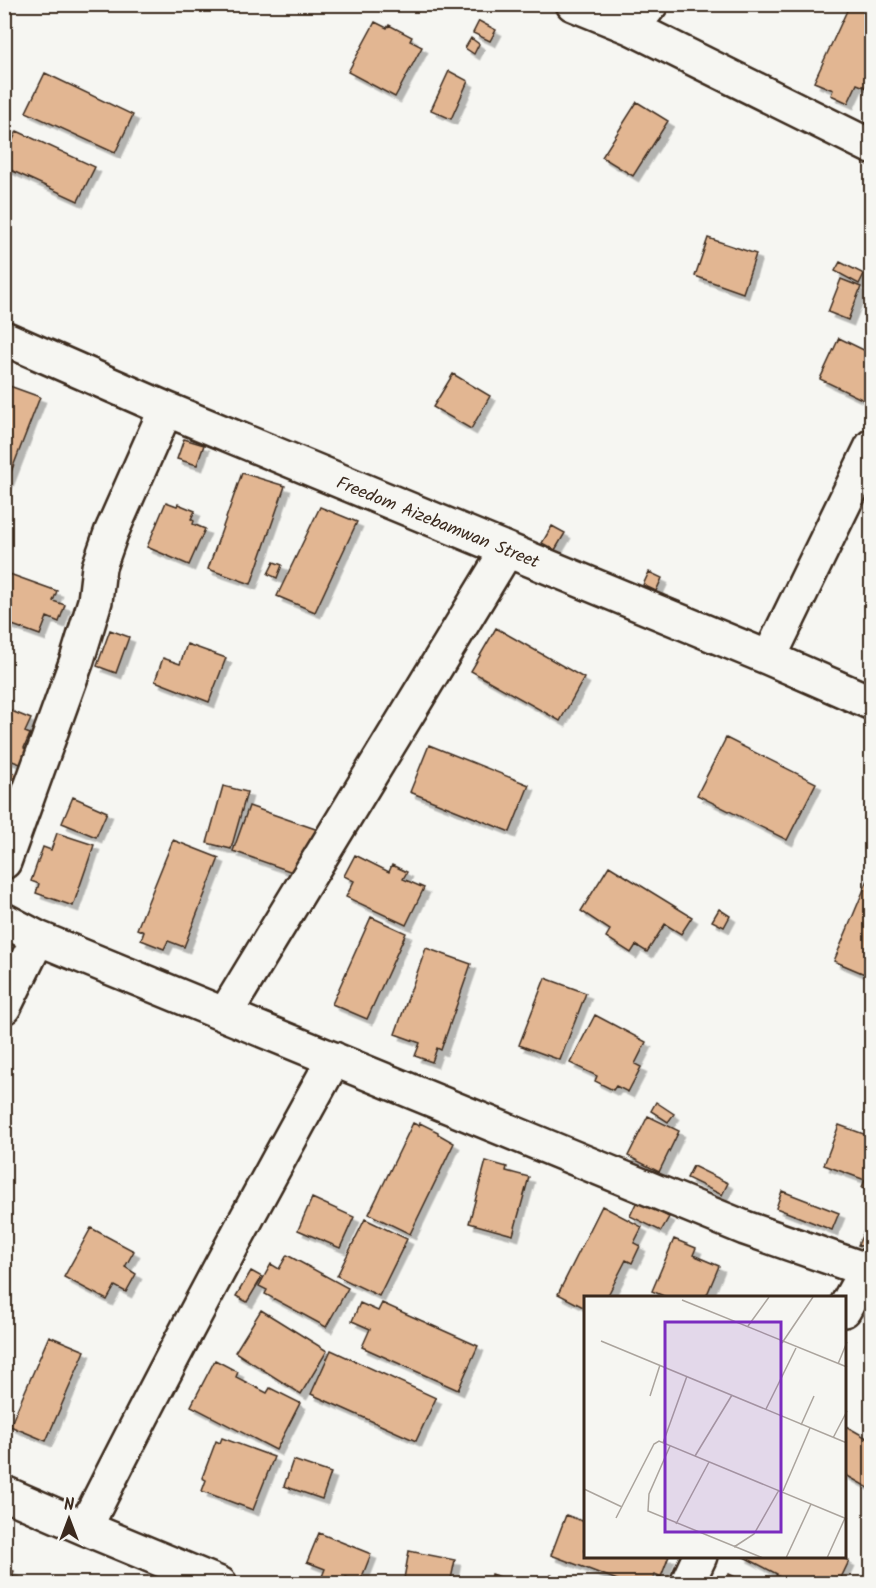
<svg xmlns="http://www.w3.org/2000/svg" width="876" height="1588" font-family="Kalam,sans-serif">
<defs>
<filter id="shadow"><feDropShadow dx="5.5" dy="5.5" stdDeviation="0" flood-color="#0004"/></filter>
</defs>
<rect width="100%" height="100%" fill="#f6f6f2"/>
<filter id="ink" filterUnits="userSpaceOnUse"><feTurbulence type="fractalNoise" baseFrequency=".0167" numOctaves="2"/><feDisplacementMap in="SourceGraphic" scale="12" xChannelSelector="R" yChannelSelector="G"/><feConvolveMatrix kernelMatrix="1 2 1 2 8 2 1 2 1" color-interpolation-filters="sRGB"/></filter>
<g filter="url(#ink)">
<path fill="#e2b692" stroke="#3b2a1e" stroke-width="1.5" filter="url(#shadow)" d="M850 4H872V79L867 88 857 84 848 103 831 95 833 90 814 82Z
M479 21 496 30 490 41 473 33Z
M375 22 387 28 389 25 412 37 410 41 422 47 395 97 348 72Z
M471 38 479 44 474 54 465 48Z
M449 71 468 81 451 119 431 110Z
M45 73 133 115 115 153 26 112Z
M637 102 668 121 633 176 602 157Z
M17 131 95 167 78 201 4 167V159Z
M708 238 756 254 743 293 695 276Z
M840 262 864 274 859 284 835 271Z
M841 279 861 287 848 320 828 312Z
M839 338 872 354V404L820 379Z
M453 374 490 396 471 429 433 407Z
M4 384 40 397 4 490Z
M184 439 204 445 197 465 177 459Z
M242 473 285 486 251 584 208 569Z
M166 502 177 506 178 504 195 511 191 519 194 521 193 524 205 529 189 565 147 547Z
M320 507 357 522 315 612 277 596Z
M552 526 565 533 555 550 542 543Z
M274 562 282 565 277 578 268 574Z
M4 572 57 591 53 601 65 605 59 622 47 617 40 635 4 622Z
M649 572 662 578 656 591 643 585Z
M496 628 584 678 560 721 471 671Z
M110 630 129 637 116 673 97 666Z
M187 644 226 658 209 702 155 681 163 658 180 664Z
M4 708 31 719 25 732 30 734 24 748 29 751 23 765 4 758Z
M726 738 816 783 787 840 697 795Z
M429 745 529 785 510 832 410 792Z
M4 769 16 774 4 802Z
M223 786 247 792 231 849 207 843Z
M73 797 107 812 96 837 62 823Z
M249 806 324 832 301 875 233 851Z
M57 833 94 845 73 906 36 893 39 884 31 881 43 847 51 850Z
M173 840 219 858 184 947 168 941 164 949 141 940 144 932 137 929Z
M355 855 389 872 392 865 407 872 403 879 424 888 406 925 346 897 354 881 344 876Z
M609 866 692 917 681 934 665 924 647 952 636 945 631 953 606 937 610 930 581 911Z
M872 870V966L867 975 834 961Z
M719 909 730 916 724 927 712 921Z
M371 917 406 933 367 1019 332 1004Z
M426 948 471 964 441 1050 437 1048 432 1062 415 1056 420 1043 395 1034Z
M545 978 586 993 560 1060 519 1045Z
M595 1015 646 1042 635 1064 641 1067 628 1092 616 1086 613 1090 595 1081 597 1076 570 1063Z
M656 1102 674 1114 668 1122 651 1111Z
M648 1116 679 1131 659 1172 628 1156Z
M413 1123 419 1126 420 1123 438 1132V1134L454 1143 410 1234 369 1214Z
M839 1125 872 1137V1191L862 1187 865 1180 824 1165Z
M486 1161 507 1167 506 1171 529 1177 513 1235 469 1223Z
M693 1166 728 1183 722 1195 687 1178Z
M782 1191 839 1213 832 1230 776 1208Z
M312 1198 354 1217 340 1248 298 1230Z
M637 1201 669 1217 661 1231 630 1216Z
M602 1206 642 1227 634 1243 640 1246 632 1263 626 1260 607 1297H585V1308L558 1294Z
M365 1219 407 1239 379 1296 337 1276Z
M867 1224 872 1226V1250L858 1245Z
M91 1228 134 1251 125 1267 136 1274 126 1292 115 1286 107 1300 64 1277Z
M674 1239 696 1248 693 1255 719 1266 706 1297H666L652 1291Z
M287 1255 348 1288 326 1327 265 1294 267 1290 259 1286 271 1264 279 1269Z
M251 1271 262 1277 247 1302 236 1296Z
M872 1302V1319L865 1316Z
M360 1303 378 1311 382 1303 478 1346 458 1390 362 1347 370 1329 352 1321Z
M261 1310 327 1351 301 1394 235 1352Z
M49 1336 85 1351 46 1441 10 1426Z
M331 1350 436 1398 416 1441 311 1394Z
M215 1360 238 1372 236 1377 267 1393 270 1388 300 1403 276 1450 191 1406Z
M844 1425 872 1441V1490L844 1474Z
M222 1438 274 1457 253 1510 202 1491 206 1480 202 1478 216 1441 220 1443Z
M293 1460 331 1473 322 1499 284 1486Z
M566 1515 585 1522V1556H669L661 1577 655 1574 651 1584H628L551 1555Z
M319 1533 371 1554 360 1582 346 1577 343 1584H319L325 1569 307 1562Z
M409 1551 455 1560 450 1584H403Z
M742 1556H840L849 1561 838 1584H797L785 1578 784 1579 776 1575 777 1574Z
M4 1569 14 1571 11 1584H4Z
M491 1574 523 1584H489Z
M729 1574 750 1584H725Z
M551 1575 580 1584H548Z"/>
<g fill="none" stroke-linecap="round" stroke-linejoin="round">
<defs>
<path id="minor" d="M573 4 632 28 872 147
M632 28 651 4
M4 338 166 409 769 658 872 703
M769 658 872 446
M4 862 77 660 95 601 99 567 111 533 166 409
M4 920 38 938 745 1228 872 1272
M4 1007 38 938
M225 1014 507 550
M844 1310 866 1270
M4 1493 85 1528 220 1584
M85 1528C164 1370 248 1214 334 1059
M687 1584 700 1556"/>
</defs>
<use href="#minor" stroke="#3b2a1e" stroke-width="38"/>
<use href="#minor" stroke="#f6f6f2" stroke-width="33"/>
</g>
</g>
<g text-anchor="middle" stroke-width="4.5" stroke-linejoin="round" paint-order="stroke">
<g font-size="18" fill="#3b2a1e" stroke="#f6f6f2">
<text transform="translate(438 522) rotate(22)" y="6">Freedom Aizebamwan Street</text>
</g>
</g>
<g transform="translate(584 1296)">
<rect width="262" height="262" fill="#f6f6f2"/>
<path fill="none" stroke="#aba49d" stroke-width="1.5" d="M98 4 263 71M164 30 185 1M17 45 263 147M198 47 229 1M254 68 263 46M66 100 76 69M182 113 212 52M217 129 230 100M249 142 263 115M79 147 103 80M86 150 65 198 64 215 179 262M111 160 148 99M0 193 38 211M199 195 226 132M32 222 70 148 75 145 263 223M92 228 125 166M150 251 170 238 195 194M202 262 227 208M243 262 261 222"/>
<path fill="#7b2cbf" fill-opacity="0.15" stroke="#7b2cbf" stroke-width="3" d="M81 26H197V236H81Z"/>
<rect width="262" height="262" fill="none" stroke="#3b2a1e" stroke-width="3"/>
</g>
<rect width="876" height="1588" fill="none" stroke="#f6f6f2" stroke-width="24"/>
<rect x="12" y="12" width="852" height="1564" fill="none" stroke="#3b2a1e" stroke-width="2" filter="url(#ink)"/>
<g transform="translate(69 1519)" stroke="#f6f6f2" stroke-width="4.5" paint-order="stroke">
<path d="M0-4.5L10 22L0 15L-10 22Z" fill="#3b2a1e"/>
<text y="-9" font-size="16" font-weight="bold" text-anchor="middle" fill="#3b2a1e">N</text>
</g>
</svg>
